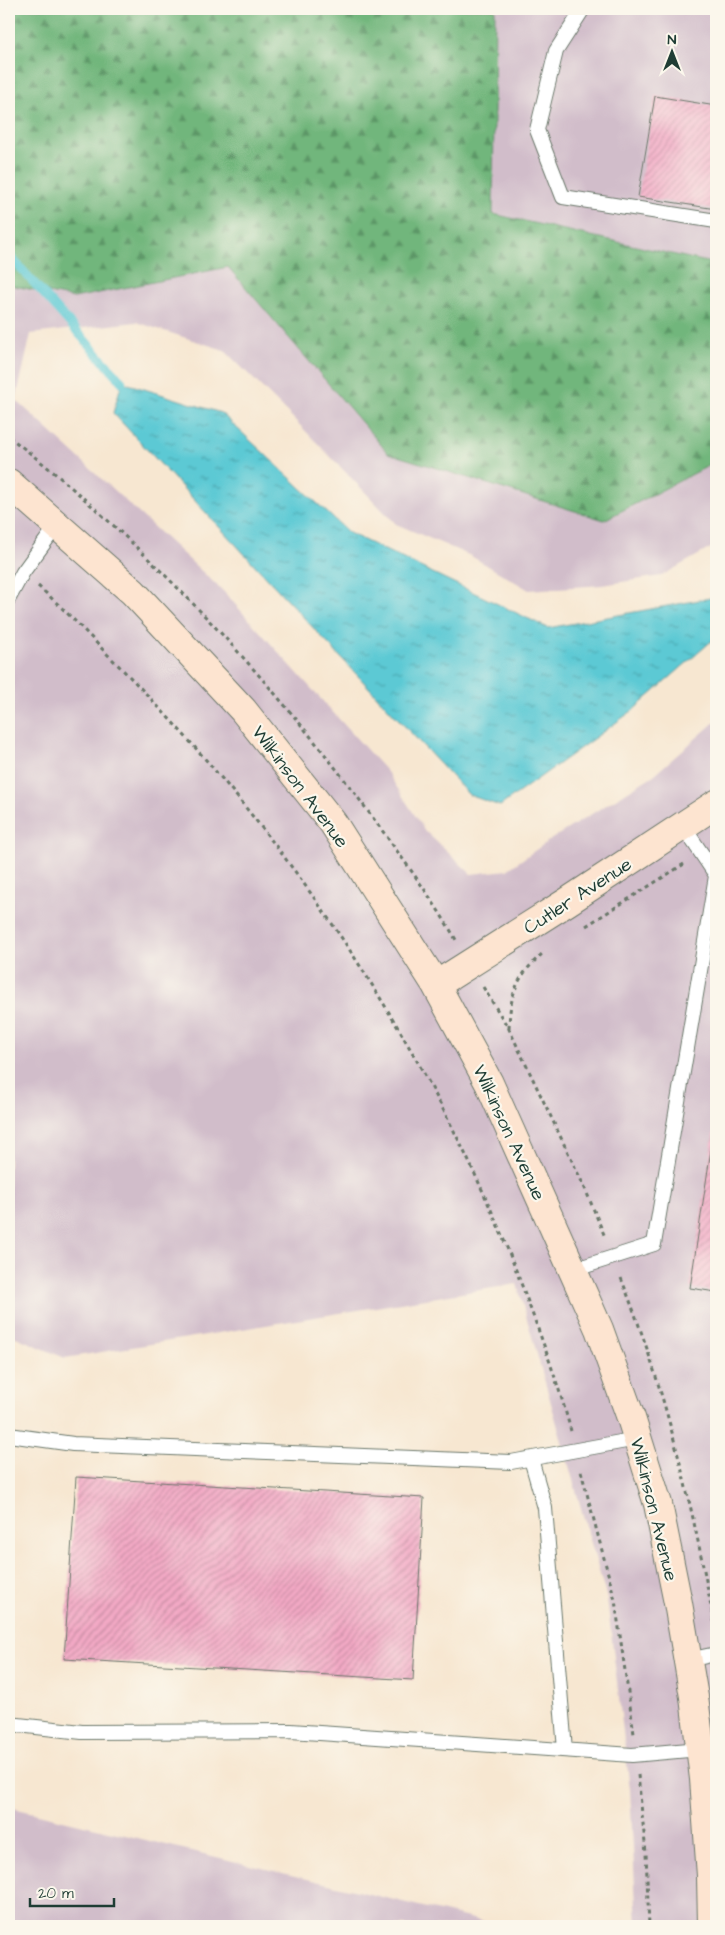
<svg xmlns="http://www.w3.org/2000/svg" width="725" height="1935" font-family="'Architects Daughter',sans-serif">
<defs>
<pattern id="forest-firs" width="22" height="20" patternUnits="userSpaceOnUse" patternTransform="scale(1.25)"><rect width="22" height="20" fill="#71b67b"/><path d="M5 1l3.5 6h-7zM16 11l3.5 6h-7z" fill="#5c9566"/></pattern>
<pattern id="water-ripples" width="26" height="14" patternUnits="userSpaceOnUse" patternTransform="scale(1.25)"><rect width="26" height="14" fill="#5cc9d4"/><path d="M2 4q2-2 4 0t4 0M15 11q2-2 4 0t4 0" fill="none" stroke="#4ba4ad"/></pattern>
<pattern id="building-hatch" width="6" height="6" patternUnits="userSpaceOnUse" patternTransform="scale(1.25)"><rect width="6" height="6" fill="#f3a9c5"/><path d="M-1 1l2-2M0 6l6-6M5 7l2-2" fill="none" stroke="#c48ba1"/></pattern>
</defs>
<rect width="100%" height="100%" fill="#fbf7ec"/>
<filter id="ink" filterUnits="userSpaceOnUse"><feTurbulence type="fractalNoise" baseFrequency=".02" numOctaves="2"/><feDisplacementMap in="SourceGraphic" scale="10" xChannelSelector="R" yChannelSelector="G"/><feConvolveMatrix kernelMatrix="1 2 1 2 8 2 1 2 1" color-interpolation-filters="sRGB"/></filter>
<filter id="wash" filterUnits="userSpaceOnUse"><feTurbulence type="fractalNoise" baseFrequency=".0096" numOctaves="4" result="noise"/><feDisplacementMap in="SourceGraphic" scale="20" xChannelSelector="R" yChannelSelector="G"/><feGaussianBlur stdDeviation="1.12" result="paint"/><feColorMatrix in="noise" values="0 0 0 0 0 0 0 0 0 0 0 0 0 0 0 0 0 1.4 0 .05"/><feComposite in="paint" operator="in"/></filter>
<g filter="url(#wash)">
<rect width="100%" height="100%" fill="#f7e7d1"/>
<path fill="#d1bdca" d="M495 9H716V264L493 214Z
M228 267 388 453 604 520 716 462V545L661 576 602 585 529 590 471 556 396 524 288 413 224 350 136 322 31 334 16 400 222 590 387 772 425 831 471 874 507 870 550 840 654 775 716 721V1926H637L630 1789 607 1599 517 1284 65 1358 9 1334V285L74 298Z
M9 1807 502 1926H9Z"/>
<path fill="url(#forest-firs)" stroke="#487a58" d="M9 9H495L493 214 716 264V462L604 520 388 453 228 267 74 298 9 285Z"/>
<path fill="url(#water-ripples)" stroke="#3e8384" d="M122 382 221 413 349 533 548 628 716 597V637L632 711 500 806 469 795 113 413Z"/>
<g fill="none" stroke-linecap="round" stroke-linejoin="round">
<path stroke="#5cc9d4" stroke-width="9" d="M9 255 122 382"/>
</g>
<g id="blocks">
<path fill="url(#building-hatch)" d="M655 96 716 106V209L638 197Z
M715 1123H716V1292L690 1288Z
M76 1477 424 1498 413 1680 64 1659Z"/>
</g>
</g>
<g filter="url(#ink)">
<use href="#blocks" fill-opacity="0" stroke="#6b786b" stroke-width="1"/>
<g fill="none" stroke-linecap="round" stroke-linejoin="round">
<defs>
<path id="lane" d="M583 9 556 51 537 130 563 197 716 221
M9 598 23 572 58 524
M683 826 716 875
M573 1270 654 1244 716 876
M9 1435 73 1444 511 1462 637 1439
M531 1459 545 1508 565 1750
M688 1660 716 1654
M9 1724 82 1732 291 1731 632 1755 700 1749"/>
<path id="secondary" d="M9 483 133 592 243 710 333 823 436 985 489 1083 599 1329 631 1418 658 1504 678 1603 694 1697 704 1779 711 1876 712 1926
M436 985 567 902 716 804"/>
</defs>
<use href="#lane" stroke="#6b786b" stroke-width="16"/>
<use href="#secondary" stroke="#6b786b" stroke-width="30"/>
<path stroke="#6b786b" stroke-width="3" stroke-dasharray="4 4" stroke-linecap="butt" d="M9 437C52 469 93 506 132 543 221 628 301 719 373 818 402 858 432 897 456 940
M38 586C62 607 85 631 107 654 293 838 442 1064 531 1310 546 1350 560 1390 571 1431
M586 926 684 864
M483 987 509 1029 584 1186 605 1237
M509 1028C510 994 516 977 543 953
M621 1278C667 1392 694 1513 716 1633
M581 1471 615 1600 634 1734
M638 1775 646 1853 649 1926"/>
<use href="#lane" stroke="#fff" stroke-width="14"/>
<use href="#secondary" stroke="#fde4d0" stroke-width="28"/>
</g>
</g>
<g text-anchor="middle" stroke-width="4.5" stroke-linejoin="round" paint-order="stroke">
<g font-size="19" fill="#1f3d34" stroke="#fbf7ec">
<text transform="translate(301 786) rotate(53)" y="7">Wilkinson Avenue</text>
<text transform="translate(577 895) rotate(-33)" y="7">Cutler Avenue</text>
<text transform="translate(510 1132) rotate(65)" y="7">Wilkinson Avenue</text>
<text transform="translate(655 1509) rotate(76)" y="7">Wilkinson Avenue</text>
</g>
</g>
<rect width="725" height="1935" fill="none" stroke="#fbf7ec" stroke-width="30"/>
<g transform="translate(672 52)" stroke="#fbf7ec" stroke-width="4" paint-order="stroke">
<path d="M0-4L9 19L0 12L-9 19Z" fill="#1f3d34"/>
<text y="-8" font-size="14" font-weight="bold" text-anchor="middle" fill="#1f3d34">N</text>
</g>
<path d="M30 1898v8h84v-8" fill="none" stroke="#1f3d34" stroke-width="2.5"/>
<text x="38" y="1898" font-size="15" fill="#1f3d34" stroke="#fbf7ec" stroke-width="4" paint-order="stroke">20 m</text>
</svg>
